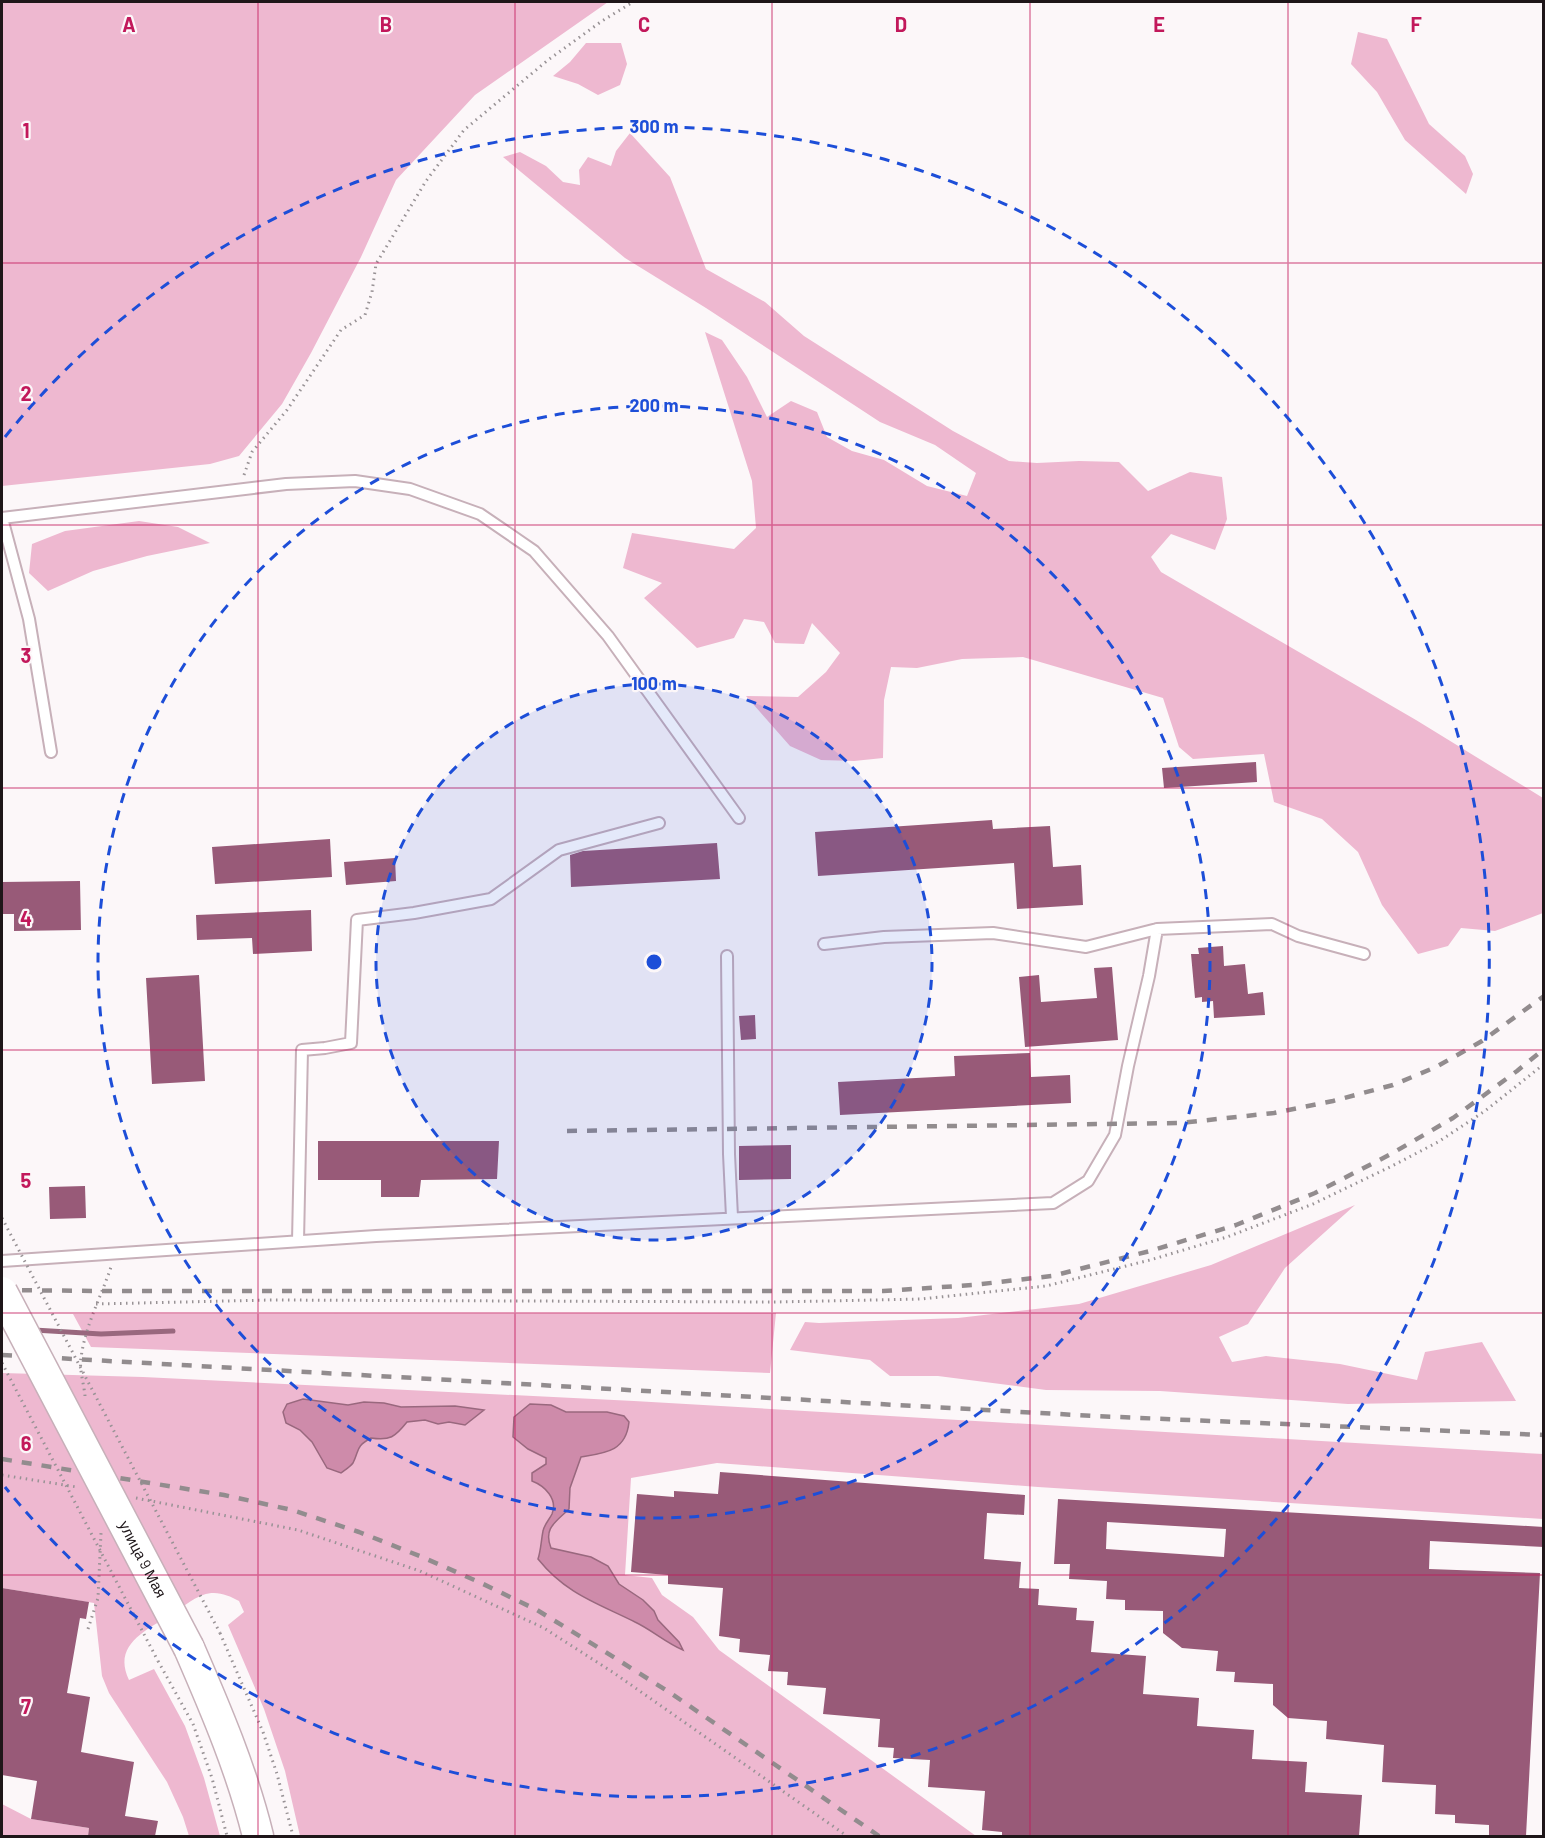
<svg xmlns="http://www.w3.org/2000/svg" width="1545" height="1838" font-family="Barlow,sans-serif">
<rect width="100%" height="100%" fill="#fcf7f9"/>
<path fill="#eeb8d0" d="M2 2H608L475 95 396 180 361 257 311 353 282 404 239 456 210 464 2 486Z
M1358 32 1387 39 1429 124 1465 156 1473 174 1466 194 1405 140 1377 92 1351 64Z
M586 43H621L627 64 620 85 598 95 578 84 553 76 570 62Z
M630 133 670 177 706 269 765 302 804 336 953 431 1009 461 1037 463 1079 461 1119 462 1148 491 1190 472 1222 477 1227 519 1215 550 1171 534 1151 557 1161 572 1416 720 1543 798V913L1495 931 1461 928 1448 946 1418 954 1382 905 1358 852 1322 819 1274 802 1264 754 1193 759 1179 747 1163 698 1023 657 962 659 917 668 891 667 884 700 883 758 854 761 821 760 790 746 746 696 798 697 826 672 840 653 812 623 804 644 775 643 764 622 744 619 734 638 697 648 644 598 662 583 623 568 632 533 734 549 756 528 752 481 705 332 722 340 747 377 767 417 791 401 817 412 827 437 852 451 884 460 927 486 967 496 976 473 935 445 880 422 706 308 625 258 503 157 520 152 546 166 563 182 580 185 579 170 588 157 611 166 616 151Z
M139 521 178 527 210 543 147 556 93 571 48 591 29 573 32 544 65 531Z
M1355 1205 1285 1268 1248 1324 1219 1337 1232 1362 1266 1356 1340 1364 1417 1380 1425 1352 1482 1342 1516 1401 1348 1404 1160 1391 1046 1390 938 1376H890L870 1360 790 1350 805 1322 819 1323 958 1318 1079 1304 1211 1265Z
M776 1313 770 1373 91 1347 73 1314Z
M2 1373 143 1377 634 1401 1543 1454V1519L1038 1487 717 1463 631 1478 625 1575 652 1578 662 1595 693 1617 719 1650 976 1836H300L285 1771 264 1709 228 1625 244 1612 239 1601C228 1595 216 1590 203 1595 192 1599 181 1608 171 1615 146 1630 112 1645 129 1680L154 1669 185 1726 204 1778 220 1836H189L183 1817 167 1782 109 1693 102 1676 94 1603 2 1588Z
M2 1804 31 1819 89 1828 88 1836H2Z"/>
<path fill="#ce8baa" stroke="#99687e" stroke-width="1.5" d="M303 1399 348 1405 364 1402 384 1403 401 1407 455 1406 484 1410 465 1425 449 1422 438 1424 425 1420 407 1422C395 1437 390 1441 371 1438 355 1447 360 1449 353 1463 350 1467 345 1470 341 1473L327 1468 312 1442 300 1430 286 1423 283 1412 287 1404Z
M530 1404 551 1405 566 1412H607L624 1416 629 1422C626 1451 606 1453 581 1457L570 1488 569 1509C556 1522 543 1528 551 1548L591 1557 608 1566 619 1584 643 1600 654 1611 658 1620 679 1642 683 1650C666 1643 652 1630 635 1622 597 1603 566 1594 538 1559 541 1550 541 1541 543 1531 544 1525 549 1520 552 1514 558 1499 545 1486 532 1481V1473L546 1464V1458L528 1449 513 1437 514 1417Z"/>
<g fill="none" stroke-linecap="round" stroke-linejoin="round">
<path stroke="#99687e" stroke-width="5" d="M34 1330 101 1334 173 1331"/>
</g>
<path fill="#985a78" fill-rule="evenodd" d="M1256 762 1257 782 1164 788 1162 768Z
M992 820 993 829 1050 826 1053 867 1081 865 1083 905 1017 909 1014 863 818 876 815 832Z
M330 839 332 877 215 884 212 847Z
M717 843 720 879 571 887 570 855 583 851Z
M395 858 396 881 346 885 344 862Z
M80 881 81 930 14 931V914H2V882Z
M311 910 312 951 253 954 252 938 197 940 196 915Z
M1223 946 1224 966 1245 964 1248 994 1263 992 1265 1015 1214 1018 1213 1001 1202 1002V997L1195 998 1191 954H1199L1198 948Z
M1112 967 1118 1040 1025 1047 1019 977 1039 975 1041 1002 1097 998 1094 968Z
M199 975 205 1081 152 1084 146 978Z
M755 1015 756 1039 741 1040 739 1016Z
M1030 1053 1031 1077 1070 1075 1071 1103 840 1115 838 1082 955 1076 954 1056Z
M318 1141H499L497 1179 421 1180 419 1197H381V1180H318Z
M791 1145V1179L739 1180V1146Z
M85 1186 86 1218 50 1219 49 1187Z
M720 1472 1025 1495 1024 1515 987 1513 984 1559 1021 1562 1019 1588 1039 1589 1038 1605 1077 1608 1076 1620 1094 1621 1091 1652 1146 1656 1143 1694 1199 1698 1197 1726 1254 1730 1252 1759 1307 1762 1305 1792 1362 1795 1359 1836H1002V1832L982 1830 985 1791 928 1787 930 1760 893 1758 894 1748 878 1747 880 1719 823 1714 826 1688 787 1685 788 1672 768 1671 770 1655 739 1652 740 1639 719 1636 723 1588 668 1584V1575L631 1572 637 1494 674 1497V1491L718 1494Z
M1058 1499 1544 1527V1547L1430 1541 1429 1569 1540 1573 1526 1836H1489V1825L1455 1823V1815L1435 1814 1436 1785 1382 1782 1384 1745 1326 1739 1327 1721 1288 1718 1273 1705V1684L1234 1682 1235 1672 1216 1671 1218 1651 1182 1648 1163 1633V1611L1125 1610V1600L1106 1599 1107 1581 1069 1579 1070 1564H1054ZM1107 1522 1226 1529 1224 1557 1106 1549Z
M2 1588 89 1602 86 1619 80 1618 67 1693 90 1697 81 1752 134 1762 125 1816 158 1821 155 1836H88L89 1828 31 1819 37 1781 2 1775Z"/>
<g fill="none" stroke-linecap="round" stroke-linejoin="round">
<defs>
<path id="lane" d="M2 518 286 484 355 481 410 489 480 514 534 551 608 636 739 818
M2 518 29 619 51 752
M824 944 884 937 993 933 1086 947 1157 929
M727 956 729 1154 732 1217
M298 1241 302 1050 325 1048 351 1043 357 920 414 913 491 899 559 850 659 823
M2 1261 376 1236 1053 1203 1088 1181 1115 1135 1128 1066 1149 976 1157 929 1272 924 1298 936 1364 954"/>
<path id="secondary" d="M189 1648C216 1710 242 1771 258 1836"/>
</defs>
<use href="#lane" stroke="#c7b0b9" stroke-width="14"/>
<use href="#secondary" stroke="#c7b0b9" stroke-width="33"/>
<path stroke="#989295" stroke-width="3" stroke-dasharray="1.5 4.5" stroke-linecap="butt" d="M244 475 252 452 287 410 341 330 365 315 372 292 376 264 426 181 464 130 548 60 602 21 633 2
M96 1304 270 1300 775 1302 921 1299 1046 1286 1150 1260 1227 1237 1313 1204 1392 1166 1438 1142 1485 1111 1544 1064
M85 1396C84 1384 79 1369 81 1358 85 1326 101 1297 111 1267
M2 1475 77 1487
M136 1498 298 1530 420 1571 544 1628 614 1673 847 1836
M88 1629 98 1598 101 1533
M220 1633 263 1732 277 1774 293 1836
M158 1661 193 1724 212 1778 227 1836"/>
<use href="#lane" stroke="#fff" stroke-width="10"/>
<use href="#secondary" stroke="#fff" stroke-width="30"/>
<path stroke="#928c8e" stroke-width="4.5" stroke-dasharray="10 10" stroke-linecap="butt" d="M567 1131 1180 1123 1274 1113 1333 1101 1393 1085 1436 1067 1482 1041 1544 996
M2 1290 102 1291H883L973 1285 1052 1276 1150 1251 1236 1225 1315 1193 1391 1154 1453 1118 1517 1071 1544 1049
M2 1355 1094 1416 1544 1435
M2 1459 224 1495 292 1510 359 1532 422 1557 479 1582 537 1610 604 1651 672 1694 879 1836"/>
<defs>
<g id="secondary-bridge">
<path id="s1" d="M2 1292 189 1648"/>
</g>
</defs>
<use href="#secondary-bridge" stroke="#c7b0b9" stroke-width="33" stroke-linecap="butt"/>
<path stroke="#989295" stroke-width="3" stroke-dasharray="1.5 4.5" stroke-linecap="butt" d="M2 1218 220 1633
M2 1363 158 1661"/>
<use href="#secondary-bridge" stroke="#fff" stroke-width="30"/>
</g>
<path fill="none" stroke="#c2185b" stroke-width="1.5" stroke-opacity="0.55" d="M258 2V1836M515 2V1836M772 2V1836M1030 2V1836M1288 2V1836M2 263H1544M2 525H1544M2 788H1544M2 1050H1544M2 1313H1544M2 1575H1544"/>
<circle cx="654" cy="962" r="278" fill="#1d4ed8" fill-opacity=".12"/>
<g fill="none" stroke="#1d4ed8" stroke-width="3" stroke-dasharray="10 8">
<circle cx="654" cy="962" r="278"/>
<circle cx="654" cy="962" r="556"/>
<path d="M5 437A835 835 0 1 1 5 1487"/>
</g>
<g text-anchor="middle" stroke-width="4.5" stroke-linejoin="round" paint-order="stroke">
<g font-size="15" fill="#1e1619" stroke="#fcf7f9">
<text dy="5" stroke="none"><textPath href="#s1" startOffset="302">улица 9 Мая</textPath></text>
</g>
</g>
<g font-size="20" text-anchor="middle" font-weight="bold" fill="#c2185b" stroke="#fcf7f9" stroke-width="4.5" stroke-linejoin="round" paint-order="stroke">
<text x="129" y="32">A</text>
<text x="386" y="32">B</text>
<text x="644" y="32">C</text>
<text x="901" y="32">D</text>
<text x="1159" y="32">E</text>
<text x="1416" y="32">F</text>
<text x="26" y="138">1</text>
<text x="26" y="401">2</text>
<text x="26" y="663">3</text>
<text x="26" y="926">4</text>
<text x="26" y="1188">5</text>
<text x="26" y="1451">6</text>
<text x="26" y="1714">7</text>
</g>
<circle cx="654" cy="962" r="9" fill="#1d4ed8" stroke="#fcf7f9" stroke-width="3"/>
<g font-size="18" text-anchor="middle" font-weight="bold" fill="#1d4ed8" stroke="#fcf7f9" stroke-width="4.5" stroke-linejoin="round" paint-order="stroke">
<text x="654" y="133">300 m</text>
<text x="654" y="412">200 m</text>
<text x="654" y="690">100 m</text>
</g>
<rect width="1545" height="1838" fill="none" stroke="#1e1619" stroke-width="6"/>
</svg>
